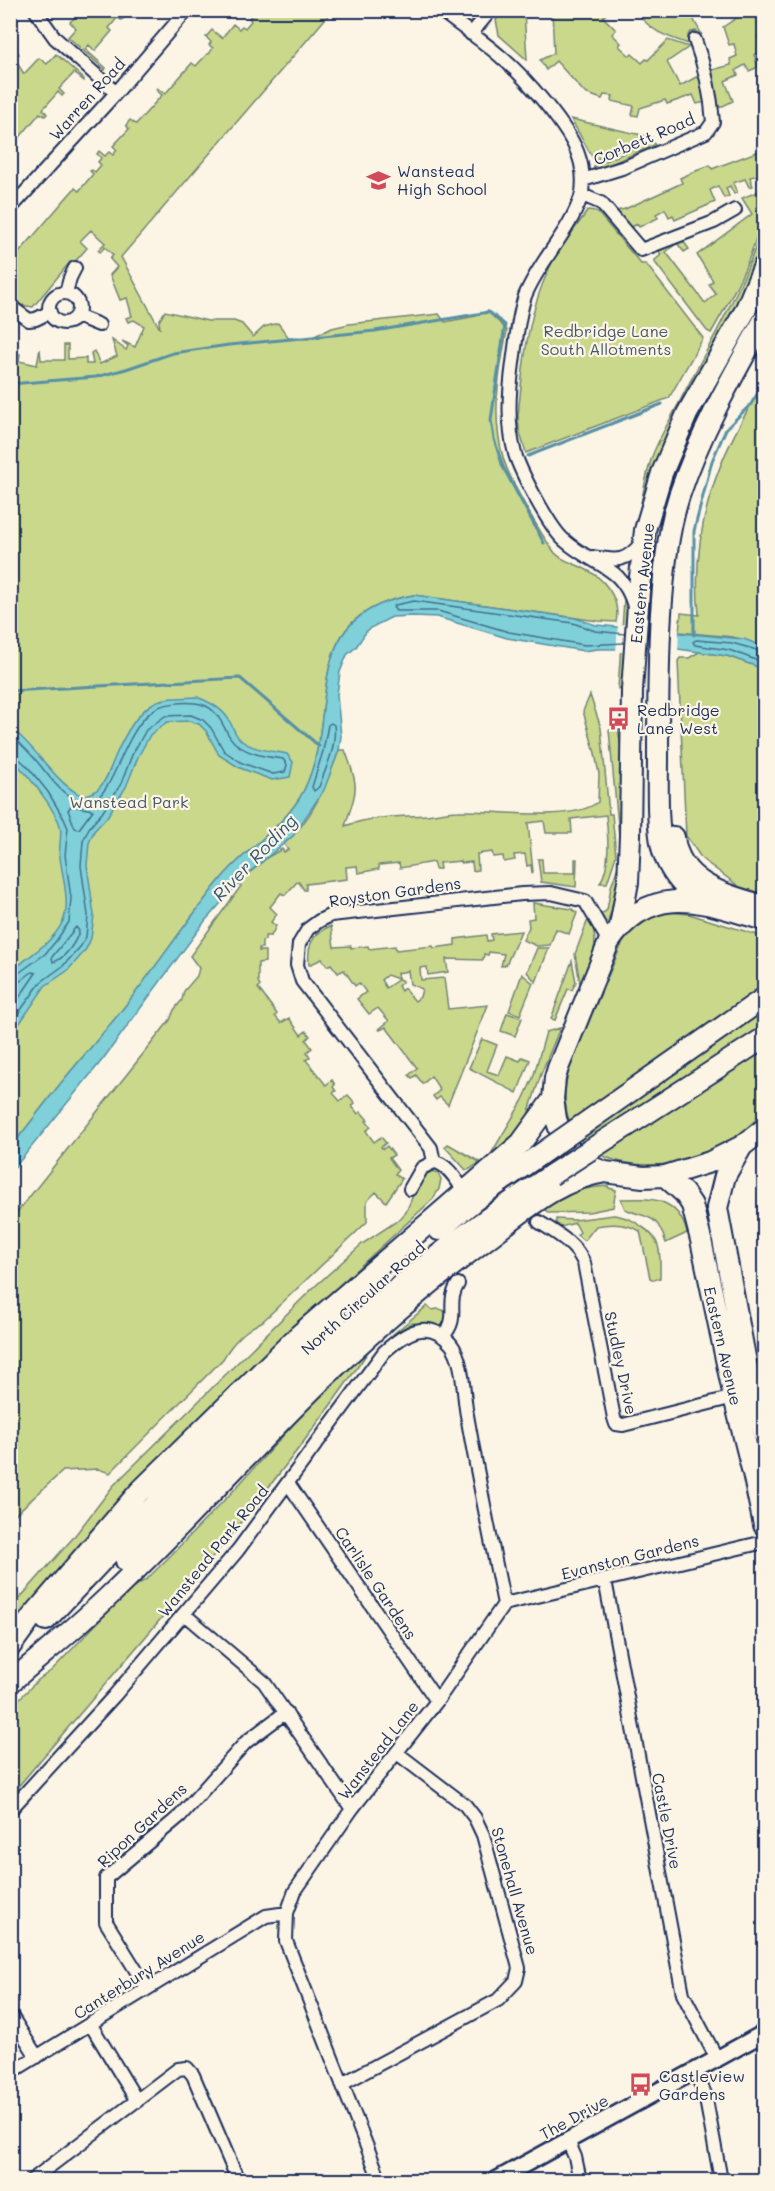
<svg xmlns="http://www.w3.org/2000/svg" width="775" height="2191" font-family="Mali,sans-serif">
<rect width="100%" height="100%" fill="#fcf5e5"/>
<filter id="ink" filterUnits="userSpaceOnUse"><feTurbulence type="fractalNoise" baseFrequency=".0167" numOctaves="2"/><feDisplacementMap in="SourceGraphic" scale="12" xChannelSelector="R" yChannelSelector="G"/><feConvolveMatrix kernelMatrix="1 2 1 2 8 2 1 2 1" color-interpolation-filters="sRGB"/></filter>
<g filter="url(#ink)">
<path fill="#cad88b" stroke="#728474" stroke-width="1.5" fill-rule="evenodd" d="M74 11H128L124 15V18L121 20 118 17 109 28 112 31 95 51 89 45 85 49 106 68 105 70 68 37 76 28 70 22 76 16Z
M252 11H332L121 257 160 329 159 321 165 311 208 321H234L242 324 253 337 264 327 278 323 289 338 308 339 332 328 349 324 439 314 445 322 476 316 487 311 507 330C499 372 491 415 503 457 509 480 540 533 555 553 561 560 575 564 583 568 604 577 621 599 616 622L598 621 413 595C295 615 342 713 304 790 285 827 246 848 221 879 187 920 158 965 125 1006 105 1032 82 1057 61 1083 44 1104 28 1126 11 1147V352L20 354 19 361 37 365 40 349 41 360H64V345H68V359L86 358V364H93L91 353 94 351 100 364 117 356 112 340 126 350 128 346 122 341 135 347 144 326 134 320 128 322 126 318 132 316 127 298 120 300 110 275 117 267 110 259 113 255 105 247 100 252 98 250 105 243 91 230 80 241 87 248 73 264 70 262 33 307 21 305 11 296V268L14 264 11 262 67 197 75 188 79 191 93 174 90 171 92 170 95 172 101 165 98 162 101 158 97 154 99 151 105 156 109 152 113 155 117 150 113 146 129 129 126 125 130 120 136 124 162 95 156 90 157 88 165 94 192 63 196 66 207 54H209L213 48 209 45 211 42 206 37 212 30 222 38 233 24 239 29 242 26 245 28 251 21 249 18 254 12Z
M504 11H524L527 60 499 35 496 20Z
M552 11H610L603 17 616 30 612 34 621 43 619 46 630 56 632 54 642 63 646 59 648 60 668 40 689 47 667 62 680 86 700 75 706 102 697 104 693 95 667 104 665 100 640 108 638 116 632 115 634 106 612 101 613 96 604 95 602 99 585 93 556 61 546 70 540 60 554 53Z
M637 11H689L702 35 696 31 691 32 688 35 689 44C668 37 648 31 637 11Z
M742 11H758L764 34 758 36 762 52 754 55 758 67 749 71 745 65 736 70 738 75 725 81 733 101 719 108 712 70 731 65 730 59 737 56 734 44 729 45 723 27 744 13Z
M11 40 19 54 14 58 24 74 39 58 47 64 56 54 84 79V81L74 73 59 89 64 94 62 96 58 92 43 109 47 114 45 116 40 113 11 148Z
M571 119 650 137 594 160Z
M652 141 655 145 599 169H594V166Z
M764 149V174L750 177 753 186 749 187 745 179 733 183 737 192 734 194 730 186 726 188 729 196 724 198 718 186 710 190 715 202 675 220 673 215 669 217 665 209 656 214 658 218 639 227 637 224 628 229 612 208 614 207 616 211 625 209 682 183 680 178 710 165 712 169Z
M764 189C765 237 735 292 711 333L707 331 654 261 661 255 658 249 681 238 689 249 684 252 677 243 666 252 705 303 716 294 709 285 713 281 697 255 752 214 742 198Z
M588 210 595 211 599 214 641 264H646L703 338 669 398 526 453 519 430 518 416C523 363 528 307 554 259 563 242 577 227 588 210Z
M764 222V249L754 278 638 521C642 499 645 476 653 454 660 436 671 418 680 401 710 342 745 286 764 222Z
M764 383V647L733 637 679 632 681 613 699 615C690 527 718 455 764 383Z
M624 600 628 608 626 685 618 689Z
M699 652 727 656 764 669V894L740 887 702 859 686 836 678 661 680 658H689Z
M590 695 601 728 609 814H612L616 856 607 883H600C611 865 608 835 606 815L571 819 572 833H546L544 821 528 823 533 872 532 873 531 865 527 866 525 854 514 855 515 860 504 862 503 856 493 857 492 852 477 854 478 870 473 871 472 862 461 863V861L439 863 440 869H435L433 862 400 868 399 863 379 865V869L358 873 357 866 346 867 347 879 306 884V890H304L298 881 285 895 281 893 270 907 277 914 271 922 276 926 271 936H265V940L262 941V948H259V951H265V962L258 963V981L260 986 258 988 277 1014 275 1016 281 1023 289 1018 301 1035 306 1031 310 1036 306 1040 312 1048 307 1052 310 1057 306 1060 326 1085 332 1080 335 1085 333 1087 336 1091 333 1093 340 1101 348 1095 355 1103 352 1106 358 1114 361 1112 368 1120 366 1121 371 1127 366 1131 374 1142 381 1137 386 1143 381 1147 383 1149 387 1146 394 1155 389 1158 398 1170 395 1174 402 1179 386 1202 376 1192 367 1201V1222L263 1321C245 1330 233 1341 223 1359L110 1473 98 1469 63 1471 11 1518V1220L170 1020 174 1010 182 1000 184 991 197 976 199 968 190 956 241 886 238 883 268 857 282 849 284 852 288 850 284 844C312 821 327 783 339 750H345C360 789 357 789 345 826 372 816 398 817 426 815 437 814 448 811 458 811 494 810 571 823 598 802L599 774 595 753 583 711Z
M618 729 624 767 620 883 608 922 605 924 599 916 607 910 611 887 621 857 609 730Z
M538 859H542L543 873H575V859H577L576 887 541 882Z
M533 903 572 909 577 913 569 934 556 929 550 945 537 946 523 940 529 927 528 919 534 918Z
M668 912 689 914 764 937V1111C750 1126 734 1142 715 1151 646 1182 544 1165 569 1068L621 946C632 927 646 917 668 912Z
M590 921C601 944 591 960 583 981L580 983 575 954 587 922Z
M331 926 334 947 351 946V948L368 946 369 949 395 946 396 950 433 946 434 948 455 945V939L486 935 487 941 492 940 491 934 521 931 506 965 501 966 504 954 489 952 488 955 484 954 483 960 446 959 448 972 428 975 427 967 420 968 421 980 444 978 448 1009 488 1005 448 1105 440 1097 436 1100 433 1096 440 1090 431 1076 423 1084 416 1075 412 1078 409 1075 417 1068 386 1027 380 1030 379 1029 389 1021 378 1008 369 1014 357 999 366 992 359 983 355 986 344 970 338 973 331 964 327 966 322 959 309 965C307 946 312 933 331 926ZM408 971 410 984 422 989 420 997 415 1001 404 988 401 991 398 986 403 981 399 979 386 988 381 980 387 975 398 979 397 973Z
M537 948H549L536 982 527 972Z
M572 961 576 982 572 990 568 989 555 1020 551 1019Z
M522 974 533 983 520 1015 509 1011Z
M507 1013 522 1018 515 1036 501 1031Z
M560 1028 541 1074 526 1121 520 1132 488 1159 523 1100 533 1078 546 1032Z
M482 1039 497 1045 487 1071 499 1075 507 1056 520 1061 522 1057 530 1060 517 1093 469 1068Z
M448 1144 480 1162 470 1169 466 1170 445 1147Z
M431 1171 438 1173 441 1179 439 1189 433 1199 303 1319 53 1579 11 1629 10 1591 18 1600 73 1538 113 1486 312 1289 362 1244 400 1219 406 1212 419 1181Z
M608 1186 609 1188 616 1190 613 1207 589 1212 548 1213 544 1208C564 1193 585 1187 608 1186Z
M621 1199C652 1198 678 1197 687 1233L666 1243C656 1212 650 1220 625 1209Z
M614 1215C625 1217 632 1219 641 1226 663 1240 660 1254 660 1278L654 1280 650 1278 640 1231C627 1223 611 1223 596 1226L584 1241 577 1235 580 1232 575 1223 561 1227 556 1223V1219L574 1220Z
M427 1306 433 1310C440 1308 444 1309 448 1316L445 1324 441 1326 412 1323 392 1335Z
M374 1343C266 1504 135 1647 11 1795V1707L38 1680 52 1670 129 1590 147 1579 172 1554 235 1489 326 1388Z"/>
<path fill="#7fd0d8" stroke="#5790a7" stroke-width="1.5" d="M414 595 575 618 596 625 744 639 764 647V669L727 656 678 649H598L584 651 507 638 437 617 413 616 392 617 370 628 366 632 356 647 347 655 340 672 337 695 341 736 339 750 324 790 293 836 245 876 205 921 103 1059 11 1172V1147C28 1126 44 1104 61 1083 82 1057 105 1032 125 1006 158 965 187 920 221 879 246 848 286 827 304 790 342 713 295 615 414 595Z
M197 697C210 702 224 709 230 722 234 729 235 736 242 741 254 750 273 751 287 754L293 762 290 777 272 780 240 768 219 755 206 731 199 724 189 721 167 722 150 735 138 757 126 787 107 817 94 831 89 843 87 865 94 915 91 938 86 949 78 959 67 971 45 986 11 1036V973C28 954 51 946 63 921 71 904 62 875 60 857 58 845 64 832 58 820 46 797 29 776 11 758V728C34 745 54 780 77 793 83 797 92 794 98 789 107 781 110 768 115 757 123 738 135 715 152 704 163 696 184 698 197 697Z"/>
<path fill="#fcf5e5" d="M618 624 679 629 678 652H616Z"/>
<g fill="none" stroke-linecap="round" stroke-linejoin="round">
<path stroke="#436f8f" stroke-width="1.5" d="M624 643 585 645 509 632 438 611H396L393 607 395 605 414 601 573 623 595 631 625 634
M764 652 732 643 696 640 693 642 695 645 729 650 764 663
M331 723 334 725C337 747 326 767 319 787L314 791 312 787 323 751 328 725Z
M10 735C19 742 27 750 34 758 46 771 59 793 76 800 102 811 113 774 121 758 129 741 139 719 155 709 163 703 185 702 195 703 224 706 221 735 239 746 251 755 269 757 283 759L287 765 285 772 273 774 242 763 224 751 211 728 203 720 191 715 165 716 146 730 132 755 121 784 102 813 89 828 83 841 81 866 88 915 86 937 81 946 63 966 41 982 10 1025
M10 754 16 756 27 766 48 792 64 819 68 828 65 855 71 898 69 922 56 941 45 954 16 975 10 976
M71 806 93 810 79 829 75 828 68 810Z
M292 817H295L297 820 289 832 280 839H277L276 834Z
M76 927 79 931C76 942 65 959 53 962L52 957Z
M10 984 19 982 32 972 36 973 10 1011"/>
<path stroke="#5790a7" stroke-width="3" d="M10 384 96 377 126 369 173 353 229 345 375 331 489 312 505 325 491 420 494 439 503 467 544 543
M528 456 662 404
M694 635V531L712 461 726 429 751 404 764 383
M10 691 240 678 319 746"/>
<defs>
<path id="minor" d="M35 10 55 38 116 93
M440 10C460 26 482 40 501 57 524 76 571 129 579 157 583 168 584 186 581 197 569 233 539 261 525 296 518 316 516 342 513 363 509 393 507 424 515 454 521 473 550 528 564 540 594 567 622 564 634 606
M471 34 491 10
M583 180 625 167 706 132 713 122C711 93 705 67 695 40
M582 195 601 203 641 250 714 222 735 210
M10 209 116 93 187 10
M66 293 70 278 75 268
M49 308a15 15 0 1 1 30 0a15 15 0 1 1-30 0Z
M10 306 29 320 36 319 50 312
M77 316 99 325
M592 557C617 561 626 563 642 542
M434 1162 431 1148 302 981 297 965 299 944 308 929 319 921 331 915 522 894 551 893 585 901 609 942
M434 1162C447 1163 457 1181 464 1191
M410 1189 422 1168 434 1162
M539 1222C556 1233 575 1243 584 1263L614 1418 616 1424 623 1425 734 1397 738 1394
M443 1336C461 1317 445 1304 458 1284
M288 1483 437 1701
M605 1580 683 1994 717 2059
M504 1604 764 1542
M184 1614 264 1682 352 1809
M10 1810 114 1696 238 1550 384 1352C405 1333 428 1317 451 1344 464 1360 463 1395 467 1415 478 1478 491 1541 504 1604L437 1701 352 1809 295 1891 287 1913 286 1941 380 2180
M147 1988 106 1922V1878L180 1816 246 1742 286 1712
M10 2014 37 2057
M91 2025 137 2101
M695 2072 705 2094 721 2180
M10 2073 266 1916 287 1913
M342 2084 498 2000 516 1981 519 1968 483 1835 475 1818 465 1805 397 1753
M568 2141 575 2157 580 2180
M32 2180 178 2069 187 2068 193 2075 238 2180"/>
<path id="tertiary" d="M496 2180 764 2033"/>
<path id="trunk" d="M674 837C679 884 726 895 764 906
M698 901C684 886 671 874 664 854 656 832 658 783 658 758 658 710 658 661 661 613 664 573 667 534 679 496 700 433 732 377 764 320
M764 920C705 903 652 879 609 942L558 1068 555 1078 553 1099 556 1119 565 1145 586 1165 605 1172 643 1177 665 1176 710 1162 742 1146 764 1129
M620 926 628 882 630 836 632 690 640 577 645 530 662 473 687 414 745 311 764 266
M742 1146 725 1176 717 1208 748 1373 764 1434
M665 1176 684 1193 692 1205 701 1240 734 1397 753 1473 764 1525
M439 1230 475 1200 538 1156
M126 1561C219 1459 314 1355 422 1268 464 1234 507 1204 551 1175
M46 1620 267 1386 336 1320
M10 1647 31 1618 139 1492 299 1335 521 1143 553 1099
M10 1683C43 1654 78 1626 109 1596 186 1523 256 1443 332 1370 381 1323 434 1279 488 1238 524 1211 560 1178 605 1172"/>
</defs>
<use href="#minor" stroke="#1b2f5e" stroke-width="16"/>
<use href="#tertiary" stroke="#1b2f5e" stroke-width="20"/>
<use href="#trunk" stroke="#1b2f5e" stroke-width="24"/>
<use href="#minor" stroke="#fcf5e5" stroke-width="12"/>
<use href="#tertiary" stroke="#fcf5e5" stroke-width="15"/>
<use href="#trunk" stroke="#fcf5e5" stroke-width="20"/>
<defs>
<path id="trunk-bridge" d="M538 1156 764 998
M551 1175 764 1038"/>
</defs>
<use href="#trunk-bridge" stroke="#1b2f5e" stroke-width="24" stroke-linecap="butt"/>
<use href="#trunk-bridge" stroke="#fcf5e5" stroke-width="20"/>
</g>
</g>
<defs>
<symbol id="school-bare" viewBox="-9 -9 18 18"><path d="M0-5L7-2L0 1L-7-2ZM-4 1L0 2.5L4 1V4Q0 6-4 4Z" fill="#d1495b" stroke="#fcf5e5" stroke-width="2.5" paint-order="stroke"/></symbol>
<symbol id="bus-bare" viewBox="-9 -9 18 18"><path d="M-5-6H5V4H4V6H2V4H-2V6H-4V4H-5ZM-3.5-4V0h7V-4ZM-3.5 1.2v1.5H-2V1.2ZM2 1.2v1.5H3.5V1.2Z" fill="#d1495b" stroke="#fcf5e5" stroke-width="2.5" paint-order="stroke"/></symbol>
</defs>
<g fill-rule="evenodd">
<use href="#school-bare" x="362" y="164" width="33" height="33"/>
<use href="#bus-bare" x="602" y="702" width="33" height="33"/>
<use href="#bus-bare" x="624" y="2068" width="33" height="33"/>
</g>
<g text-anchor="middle" stroke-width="4.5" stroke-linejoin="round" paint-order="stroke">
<g font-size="16" fill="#1b2f5e" stroke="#fcf5e5">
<text transform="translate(87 99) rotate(-48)" y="6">Warren Road</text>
<text transform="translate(644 139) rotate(-23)" y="6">Corbett Road</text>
<text transform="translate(642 583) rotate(-84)" y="6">Eastern Avenue</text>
<text transform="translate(395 892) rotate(-8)" y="6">Royston Gardens</text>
<text transform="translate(363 1298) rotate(-42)" y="6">North Circular Road</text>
<text transform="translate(723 1346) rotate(77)" y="6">Eastern Avenue</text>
<text transform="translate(621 1363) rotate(78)" y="6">Studley Drive</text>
<text transform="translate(213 1551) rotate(-51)" y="6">Wanstead Park Road</text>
<text transform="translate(630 1557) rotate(-14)" y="6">Evanston Gardens</text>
<text transform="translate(376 1583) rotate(56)" y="6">Carlisle Gardens</text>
<text transform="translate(378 1750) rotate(-52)" y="6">Wanstead Lane</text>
<text transform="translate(667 1821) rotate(79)" y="6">Castle Drive</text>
<text transform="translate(142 1825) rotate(-43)" y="6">Ripon Gardens</text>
<text transform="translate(515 1891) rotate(74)" y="6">Stonehall Avenue</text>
<text transform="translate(139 1975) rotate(-32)" y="6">Canterbury Avenue</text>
<text transform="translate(574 2117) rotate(-29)" y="6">The Drive</text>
</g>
<g font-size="16" fill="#1b2f5e" stroke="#fcf5e5" text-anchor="start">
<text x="397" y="177">Wanstead<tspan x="397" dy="18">High School</tspan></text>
<text x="637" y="716">Redbridge<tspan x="637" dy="18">Lane West</tspan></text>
<text x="659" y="2082">Castleview<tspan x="659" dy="18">Gardens</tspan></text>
</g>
<g font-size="16" fill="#475969" stroke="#fcf5e5">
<text x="606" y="337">Redbridge Lane<tspan x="606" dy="18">South Allotments</tspan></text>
<text x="129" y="808">Wanstead Park</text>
</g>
<g font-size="18" font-style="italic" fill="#34577c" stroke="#fcf5e5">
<text transform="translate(255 858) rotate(-46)" y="6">River Roding</text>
</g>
</g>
<rect width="775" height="2191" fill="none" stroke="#fcf5e5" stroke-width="36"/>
<rect x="18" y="18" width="739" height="2155" fill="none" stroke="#1b2f5e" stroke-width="2" filter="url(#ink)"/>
</svg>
